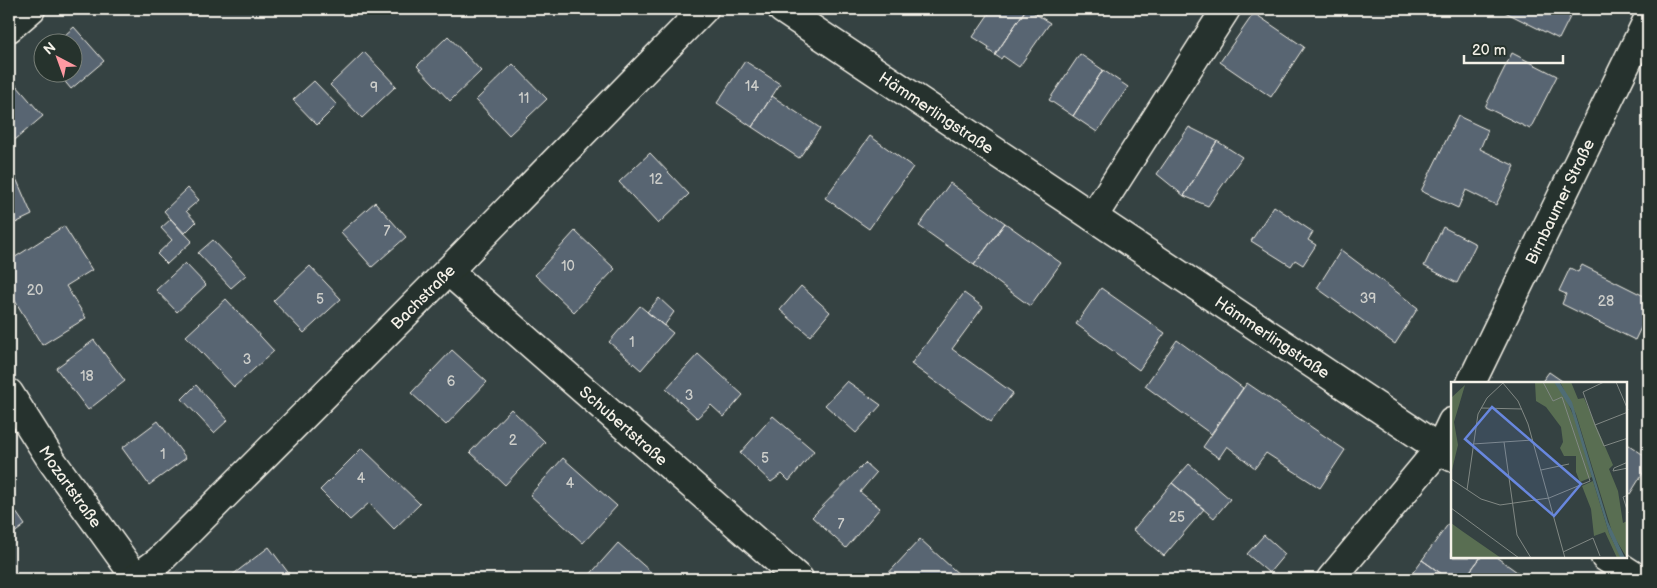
<svg xmlns="http://www.w3.org/2000/svg" width="1657" height="588" font-family="'Balsamiq Sans',sans-serif">
<rect width="100%" height="100%" fill="#354242"/>
<filter id="ink" filterUnits="userSpaceOnUse"><feTurbulence type="fractalNoise" baseFrequency=".02" numOctaves="2"/><feDisplacementMap in="SourceGraphic" scale="10" xChannelSelector="R" yChannelSelector="G"/><feConvolveMatrix kernelMatrix="1 2 1 2 8 2 1 2 1" color-interpolation-filters="sRGB"/></filter>
<g filter="url(#ink)">
<path fill="#586572" stroke="#f4f1e8" d="M992 9H1026L995 55 988 50 989 47 973 37Z
M1026 9H1028L1050 23 1019 67 1003 56 1001 59 995 55Z
M1507 9H1574L1559 39 1505 12Z
M1254 13 1304 47 1271 97 1220 62Z
M74 27 104 61 71 89 57 72H72V42H57Z
M448 36 481 71 450 101 417 66Z
M364 52 396 86 362 118 330 85Z
M1512 53 1557 76 1530 129 1485 107Z
M1080 54 1103 70 1073 116 1049 100Z
M745 61 780 84 752 127 717 103Z
M513 64 547 99 509 135 476 100Z
M1103 70 1128 87 1097 132 1073 116Z
M10 78 43 116 9 145V79Z
M314 81 337 105 317 125 293 100Z
M772 96 820 128 799 158 752 127Z
M1458 116 1488 130 1480 149 1515 166 1496 205 1466 190 1458 208 1421 191Z
M1189 127 1217 141 1184 196 1157 174Z
M870 136 913 167 869 229 825 198Z
M1217 141 1242 157 1208 206 1184 196Z
M650 153 689 194 658 224 619 182Z
M15 176 32 215 9 226V179Z
M950 183 1005 223 974 265 919 226Z
M188 188 199 200 186 211 196 222 184 234 164 211Z
M375 202 406 237 372 267 341 232Z
M1274 206 1313 232 1308 240 1316 245 1303 265 1295 260 1291 266 1251 241Z
M171 219 192 241 167 264 157 254 172 240 161 228Z
M1005 223 1061 263 1030 306 974 265Z
M64 226 92 270 66 286 86 318 42 345 9 291V261Z
M1443 227 1476 244 1457 283 1424 266Z
M575 231 615 269 574 312 535 275Z
M213 240 246 275 231 288 198 253Z
M1341 250 1418 308 1395 344 1317 288Z
M185 263 206 285 177 312 156 290Z
M1582 265 1648 298V313L1635 340 1562 304 1566 294 1559 291 1570 268 1578 272Z
M310 266 341 299 304 333 273 301Z
M801 286 830 312 810 336 780 310Z
M1101 288 1165 333 1139 370 1076 324Z
M964 293 983 307 952 349 1013 393 991 422 911 364Z
M659 298 674 312 664 326 647 312Z
M226 299 274 351 234 387 186 336Z
M640 306 673 333 641 370 609 342Z
M94 340 125 381 88 410 56 368Z
M1177 340 1243 388 1211 434 1145 386Z
M452 350 487 382 446 425 411 393Z
M698 354 743 395 724 417 711 405 697 418 666 389Z
M1549 372 1565 383H1541Z
M847 381 881 405 856 433 825 405Z
M1247 383 1345 450 1320 488 1266 453 1255 468 1227 446 1219 458 1203 447Z
M196 385 228 420 214 433 182 399Z
M511 409 545 442 505 485 470 452Z
M773 416 814 451 789 481 782 474 771 482 740 453Z
M158 421 186 458 149 485 122 448Z
M1626 443 1648 458V465L1630 494 1626 491Z
M362 448 420 504 394 529 369 503 350 520 320 490Z
M563 458 617 506 583 543 530 495Z
M865 463 876 473 860 492 880 508 846 548 812 517Z
M1189 464 1230 499 1214 518 1172 483Z
M1172 483 1204 509 1164 556 1133 530Z
M9 502 25 525 9 537Z
M1449 523 1452 525V557H1481L1464 579H1449L1422 560Z
M1264 535 1285 554 1269 573 1247 554Z
M920 539 962 577 960 579H883Z
M618 543 659 579H586Z
M269 547 293 579H227Z
M1481 557H1496L1527 579H1464Z
M1422 560 1449 579H1408Z"/>
<g fill="none" stroke-linecap="round" stroke-linejoin="round">
<defs>
<g id="minor">
<path id="s1" d="M782 9 1452 457"/>
<path d="M9 28 31 9"/>
<path d="M1093 217 1226 9"/>
<path id="s2" d="M448 271 799 579"/>
<path id="s3" d="M1471 383 1648 19"/>
<path id="s4" d="M9 393 52 461 137 579"/>
<path d="M1605 557 1639 579"/>
<path id="s5" d="M136 578 159 561 448 271 704 9"/>
<path d="M1331 579 1439 449 1452 422"/>
</g>
</defs>
<use href="#minor" stroke="#f4f1e8" stroke-width="31"/>
<use href="#minor" stroke="#26332d" stroke-width="28"/>
</g>
</g>
<g text-anchor="middle" stroke-width="4" stroke-linejoin="round" paint-order="stroke">
<g font-size="14" fill="#cdceca">
<text x="752" y="91">14</text>
<text x="374" y="92">9</text>
<text x="524" y="103">11</text>
<text x="656" y="184">12</text>
<text x="387" y="236">7</text>
<text x="568" y="271">10</text>
<text x="35" y="295">20</text>
<text x="1368" y="303">39</text>
<text x="320" y="304">5</text>
<text x="1606" y="306">28</text>
<text x="632" y="347">1</text>
<text x="247" y="364">3</text>
<text x="87" y="381">18</text>
<text x="451" y="386">6</text>
<text x="689" y="400">3</text>
<text x="513" y="445">2</text>
<text x="163" y="459">1</text>
<text x="765" y="463">5</text>
<text x="361" y="483">4</text>
<text x="570" y="488">4</text>
<text x="1177" y="522">25</text>
<text x="841" y="529">7</text>
</g>
<g font-size="16" fill="#f4f1e8" stroke="#26332d">
<text dy="6" stroke="none"><textPath href="#s1" startOffset="186">Hämmerlingstraße</textPath></text>
<text dy="6" stroke="none"><textPath href="#s3" startOffset="202">Birnbaumer Straße</textPath></text>
<text dy="6" stroke="none"><textPath href="#s5" startOffset="402">Bachstraße</textPath></text>
<text dy="6" stroke="none"><textPath href="#s1" startOffset="590">Hämmerlingstraße</textPath></text>
<text dy="6" stroke="none"><textPath href="#s2" startOffset="234">Schubertstraße</textPath></text>
<text dy="6" stroke="none"><textPath href="#s4" startOffset="112">Mozartstraße</textPath></text>
</g>
</g>
<g transform="translate(1451 382)">
<rect width="176" height="176" fill="#354242"/>
<path d="M84 0H103L112 10 126 42 141 95 129 100 125 90V74H113L109 66 112 60 110 45 95 25 85 19ZM109 0H120L127 17 133 16 162 83 158 87 167 109 172 141 176 139V176L162 153 125 32ZM14 3 3 40 7 63 0 92V16ZM142 99 158 151 170 176H166L154 150 143 154 140 127 131 104ZM0 141 11 149 50 176H0Z" fill="#596e52"/>
<path d="M103 0 109 1 121 20 157 140 174 176 169 175 158 151 120 27Z" fill="#4f6d75"/>
<path fill="none" stroke="#818884" stroke-width="1" d="M51 0 67 19 77 42 114 176M153 0 132 10 144 43 153 64 177 56M165 0 177 28M30 26 71 27M144 43 177 30M53 60 66 153 80 176M22 62 82 58M90 88 118 82M162 89 163 86 177 80M162 89 177 86M0 97 30 117 49 123 98 116 139 99 111 15 102 19 92 0M16 108 27 32 36 16 53 0M177 113 172 115 177 131M0 126 68 176M112 170 142 156 149 174"/>
<path fill="#6887de" fill-opacity="0.15" stroke="#6887de" stroke-width="2.5" d="M41 25 130 102 103 134 14 57Z"/>
<rect width="176" height="176" fill="none" stroke="#f4f1e8" stroke-width="2.5"/>
</g>
<rect width="1657" height="588" fill="none" stroke="#26332d" stroke-width="30"/>
<rect x="15" y="15" width="1627" height="558" fill="none" stroke="#f4f1e8" stroke-width="2" filter="url(#ink)"/>
<g transform="translate(58 58) rotate(319)"><circle r="24" fill="#26332d" stroke="#787f78"/>
<path d="M0-4L9 19L0 12L-9 19Z" fill="#ff9aa2"/>
<text y="-8" font-size="14" font-weight="bold" text-anchor="middle" fill="#f4f1e8">N</text>
</g>
<path d="M1464 55v8h99v-8" fill="none" stroke="#f4f1e8" stroke-width="2.5"/>
<text x="1472" y="55" font-size="15" fill="#f4f1e8" stroke="#26332d" stroke-width="4" paint-order="stroke">20 m</text>
</svg>
